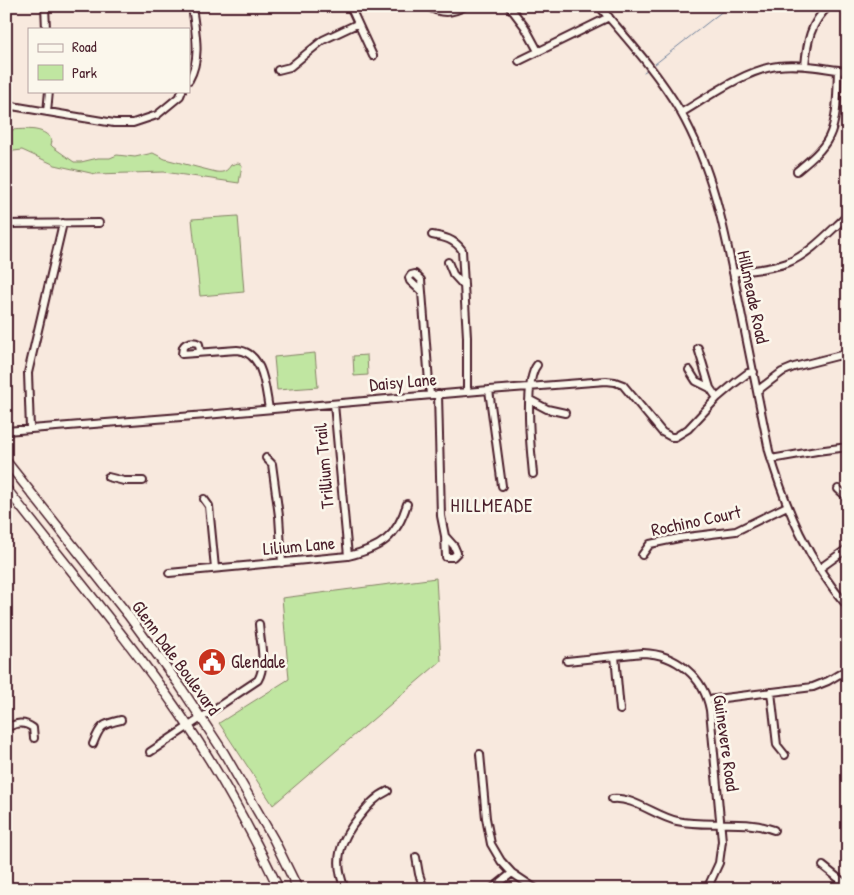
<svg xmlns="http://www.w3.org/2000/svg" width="854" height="895" font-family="'Patrick Hand',sans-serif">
<rect width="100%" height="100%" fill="#f8e9de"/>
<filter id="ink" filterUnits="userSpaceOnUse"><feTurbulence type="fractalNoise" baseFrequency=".02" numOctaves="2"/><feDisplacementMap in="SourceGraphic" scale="10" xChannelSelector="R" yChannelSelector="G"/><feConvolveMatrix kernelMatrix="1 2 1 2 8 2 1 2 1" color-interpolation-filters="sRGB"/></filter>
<g filter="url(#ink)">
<path fill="#c0e6a1" stroke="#858266" d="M6 130C22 130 44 125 52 141L51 145 53 147 74 162H81L98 158H110L117 155 135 157 153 153 165 159 216 172C224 173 227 171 231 165L238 163 242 165 239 183 164 172 95 174 55 165 22 150 6 152Z
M238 216 244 292 200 296 192 219Z
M315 353 318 387 277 390 274 357Z
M367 355 368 375 354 376 353 356Z
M436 578 441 661 273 805 219 723 289 679 282 598Z"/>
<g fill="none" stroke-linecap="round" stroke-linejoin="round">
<path stroke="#6f809b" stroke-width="1" d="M655 64 729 6
M644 72 647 70"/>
<defs>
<path id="minor" d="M45 6 46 29
M350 6 373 56
M427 6C440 14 452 14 465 6
M509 6 525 27 538 51
M599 6C628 40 658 73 680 111 714 170 726 237 739 302 749 352 759 401 769 451 786 509 808 561 848 607
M519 61 609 17
M805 66C807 42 810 23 829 6
M278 70 290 67 323 40 357 24
M189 80C202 57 195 31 192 6
M6 105 114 123H133L157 115 180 96 182 91
M47 112 49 91
M681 113C708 97 747 69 778 66 801 63 825 69 848 71
M797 171C809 161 822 151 829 137 838 119 837 90 838 70
M6 224 99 223
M432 235C444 237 454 239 462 250L467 337V392
M448 262 453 274 463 285
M733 273C751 270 770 269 787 263 810 254 829 232 848 215
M415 274 421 280 422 292 410 281 409 278 411 275Z
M422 292 430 395
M698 348 710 388 717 398
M848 350 841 355 848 357
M200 352 199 344C194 341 186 342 183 347L182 354 237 350C264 352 265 388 269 409
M689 370 696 381 710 388
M489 390 502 486
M757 391 782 372 794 367 841 355
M438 394 441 516 445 536
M530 400 547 409 565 413
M334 404 348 556
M30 429 28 373 63 223
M6 431 206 415 489 390 606 381 615 382 623 385 662 432 671 437H675L688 429 717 398 736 382 748 373 754 372
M266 458 272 464 279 516 282 563
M771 459 817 451 848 447
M533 474C531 452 523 382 537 365
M108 477 124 481H143
M838 489 848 498
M204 499 209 506 215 568
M445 536 454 546 457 553 453 557H446Z
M642 555 650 544 679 538 736 531 787 506
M819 569 848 548
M169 573 348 556C381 548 397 537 407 504
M615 656 620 710
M567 661 643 653C676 654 704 677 710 710L722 841 719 863 707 889
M771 692 777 745 785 755
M708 700 813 687 828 681 848 669
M6 728C16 723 24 721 33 728L34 738
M93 744C100 726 102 724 121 720
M150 752 258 680C267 665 260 641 259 624
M480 754 486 818 491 844 501 861 512 873 536 889
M612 799C632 796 657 817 677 821 710 828 742 818 774 830
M416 857 419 874 424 889
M823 866 848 886
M345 889C333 860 340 840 359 817 368 806 375 797 388 791
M492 889 512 873"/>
<path id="major" d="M6 461 128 615 180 686 224 753 274 840 298 889
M6 488C64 563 126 636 180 714 218 769 250 828 279 889"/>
</defs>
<use href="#minor" stroke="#4a1f2b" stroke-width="10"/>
<use href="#major" stroke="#4a1f2b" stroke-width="11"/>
<use href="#minor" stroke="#fbf7ec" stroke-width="6"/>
<use href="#major" stroke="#fbf7ec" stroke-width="8"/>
</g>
</g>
<defs>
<symbol id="civic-disc" viewBox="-11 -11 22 22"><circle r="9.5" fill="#c8321e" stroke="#fbf7ec"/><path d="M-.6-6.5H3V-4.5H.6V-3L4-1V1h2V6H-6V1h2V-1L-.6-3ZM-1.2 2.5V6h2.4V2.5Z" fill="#fff"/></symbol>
</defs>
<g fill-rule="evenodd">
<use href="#civic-disc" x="196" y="646" width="32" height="32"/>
</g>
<g text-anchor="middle" stroke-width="5" stroke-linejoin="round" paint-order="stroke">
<g font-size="18" fill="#4a1f2b" stroke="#fbf7ec">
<text transform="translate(753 297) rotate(78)" y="6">Hillmeade Road</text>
<text transform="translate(403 382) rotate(-5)" y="6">Daisy Lane</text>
<text transform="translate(324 466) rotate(-95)" y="6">Trillium Trail</text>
<text transform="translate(696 521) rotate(-12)" y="6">Rochino Court</text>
<text transform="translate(299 546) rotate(-5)" y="6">Lilium Lane</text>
<text transform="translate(176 658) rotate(54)" y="6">Glenn Dale Boulevard</text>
<text transform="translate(726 743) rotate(82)" y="6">Guinevere Road</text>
</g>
<g font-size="18" fill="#4a1f2b" stroke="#fbf7ec" text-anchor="start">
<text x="231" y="668">Glendale</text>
</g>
<g font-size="19" letter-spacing="1" fill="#4a1f2b" stroke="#fbf7ec">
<text x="492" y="512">HILLMEADE</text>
</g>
</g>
<rect width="854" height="895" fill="none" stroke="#fbf7ec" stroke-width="25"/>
<rect x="12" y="12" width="829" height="870" fill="none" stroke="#4a1f2b" stroke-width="2" filter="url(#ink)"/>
<rect x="28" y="28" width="162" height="65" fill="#fbf7ec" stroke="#b4a19f"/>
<rect x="38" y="44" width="25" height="8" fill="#fbf7ec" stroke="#b4a19f"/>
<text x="72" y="52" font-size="15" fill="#4a1f2b">Road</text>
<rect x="38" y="65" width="25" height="15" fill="#c0e6a1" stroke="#b4a19f"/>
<text x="72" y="78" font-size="15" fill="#4a1f2b">Park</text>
</svg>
